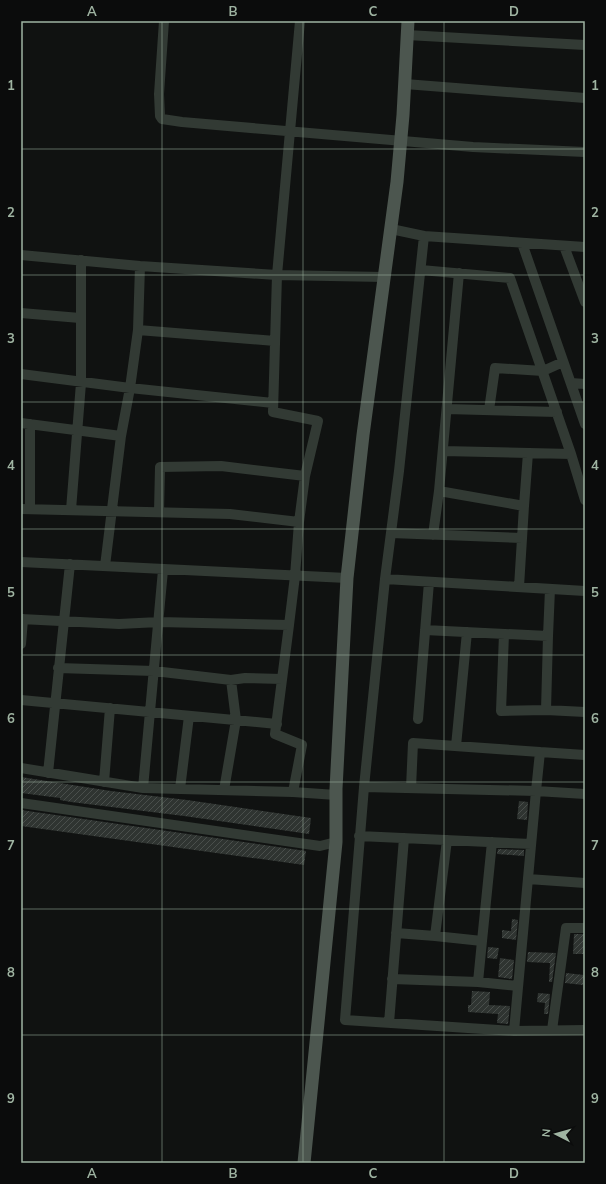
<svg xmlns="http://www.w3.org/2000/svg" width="606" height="1184" font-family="Mulish,sans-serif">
<defs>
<pattern id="building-hatch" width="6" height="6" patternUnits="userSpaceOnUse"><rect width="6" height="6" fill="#2f3431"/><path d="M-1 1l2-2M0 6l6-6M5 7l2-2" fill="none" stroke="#4a4f4c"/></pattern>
</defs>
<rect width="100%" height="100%" fill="#101211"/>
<path fill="url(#building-hatch)" d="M21 777 111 791 187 800 311 818 309 834 184 816 71 802 60 800V798L21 793Z
M519 801 528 802 527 820 517 819Z
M21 810 306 851 304 865 21 826Z
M498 849 524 850V856L497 854Z
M512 919 518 920 516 940 502 938V930L511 931Z
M574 934H585V954H573Z
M488 947 499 948 497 959 487 958Z
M528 952 556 953 552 982H549L550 963 527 962Z
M500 958 514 960 512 979 498 977Z
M566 973 584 975 583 985 565 983Z
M472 991 490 992 489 1005 510 1006 508 1024 497 1023 498 1014 468 1012V1005H471Z
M538 993 550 994 548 1014H544L545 1003 537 1002Z"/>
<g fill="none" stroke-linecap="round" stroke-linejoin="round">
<path stroke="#323a34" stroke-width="10" d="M164 21 159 94 160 116 162 119 182 122 473 147 585 152
M407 35 585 45
M405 84 585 98
M391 229 424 236 399 471 385 579 364 787 345 1020 514 1031 585 1030
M424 236 585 247
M522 243 585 424
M564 246 585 302
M21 255 140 266 277 275 300 21
M421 270 510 278 571 454 585 500
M459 273 439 491 524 506 519 587
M21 313 80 318
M138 330 275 341
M21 374 130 388 273 403
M571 383 585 384
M447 409 557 412
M489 410 495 368 543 371 563 362
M21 423 121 436 105 566
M121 436 130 388 138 330 140 266
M443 451 571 454
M305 476 318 421 273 412 277 275 384 277
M524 506 528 453
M21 509 230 514 299 522 295 576 289 625 159 622 119 624 21 619
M30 509V424
M71 510 81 383V260
M159 512 160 467 221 466 305 476 299 522
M391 533 522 538
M433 535 439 491
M21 562 347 578
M385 579 585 591
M425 630 548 636 546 710 585 712
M504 634 501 711 546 710
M548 636 550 589
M21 644 23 619
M58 668 154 671 231 680 245 678 282 679
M21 700 277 724
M418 719 429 582
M456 746 467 632
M585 755 540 752 536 791 585 794
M21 768 143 788 293 792 302 745 275 734 289 625
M48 773 70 564
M104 782 110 708
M364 787 536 791 514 1031
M143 788 163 570
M411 788 413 743 540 752
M180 789 189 716
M224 790 236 720 231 680
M293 792 336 795
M21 803 320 846 336 842
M359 836 531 844
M528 879 585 883
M396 933 435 936 447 840
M435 936 482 941 478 982 518 986
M482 941 492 842
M392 979 478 982
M389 1023 404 838
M552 1030 566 928H585"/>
<path stroke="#4c564f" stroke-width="13" d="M304 1163 336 842V789L347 578 363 435 397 182 403 115 408 21"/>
</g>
<path fill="none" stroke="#9fb4a2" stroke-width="1" stroke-opacity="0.55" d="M162 21V1163M303 21V1163M444 21V1163M21 149H585M21 275H585M21 402H585M21 529H585M21 655H585M21 782H585M21 909H585M21 1035H585"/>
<rect width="606" height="1184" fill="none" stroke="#0b0c0c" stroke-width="44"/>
<g transform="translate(556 1134) rotate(276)" stroke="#0b0c0c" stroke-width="3" paint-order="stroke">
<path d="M0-3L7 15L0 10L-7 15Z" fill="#9fb4a2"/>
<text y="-6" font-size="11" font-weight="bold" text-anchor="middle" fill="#9fb4a2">N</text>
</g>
<rect x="22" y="22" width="562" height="1140" fill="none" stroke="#9fb4a2" stroke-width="1.5"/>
<g font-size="13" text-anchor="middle" font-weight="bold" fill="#9fb4a2">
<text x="92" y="16">A</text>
<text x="233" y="16">B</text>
<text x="373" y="16">C</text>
<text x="514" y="16">D</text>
<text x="11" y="90">1</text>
<text x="595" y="90">1</text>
<text x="11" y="217">2</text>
<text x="595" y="217">2</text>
<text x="11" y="343">3</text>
<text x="595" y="343">3</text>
<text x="11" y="470">4</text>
<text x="595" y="470">4</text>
<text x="11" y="597">5</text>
<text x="595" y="597">5</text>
<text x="11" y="723">6</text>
<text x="595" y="723">6</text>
<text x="11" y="850">7</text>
<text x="595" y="850">7</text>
<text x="11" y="977">8</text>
<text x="595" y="977">8</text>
<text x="11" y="1103">9</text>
<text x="595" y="1103">9</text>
<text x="92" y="1178">A</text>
<text x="233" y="1178">B</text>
<text x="373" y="1178">C</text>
<text x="514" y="1178">D</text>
</g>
</svg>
